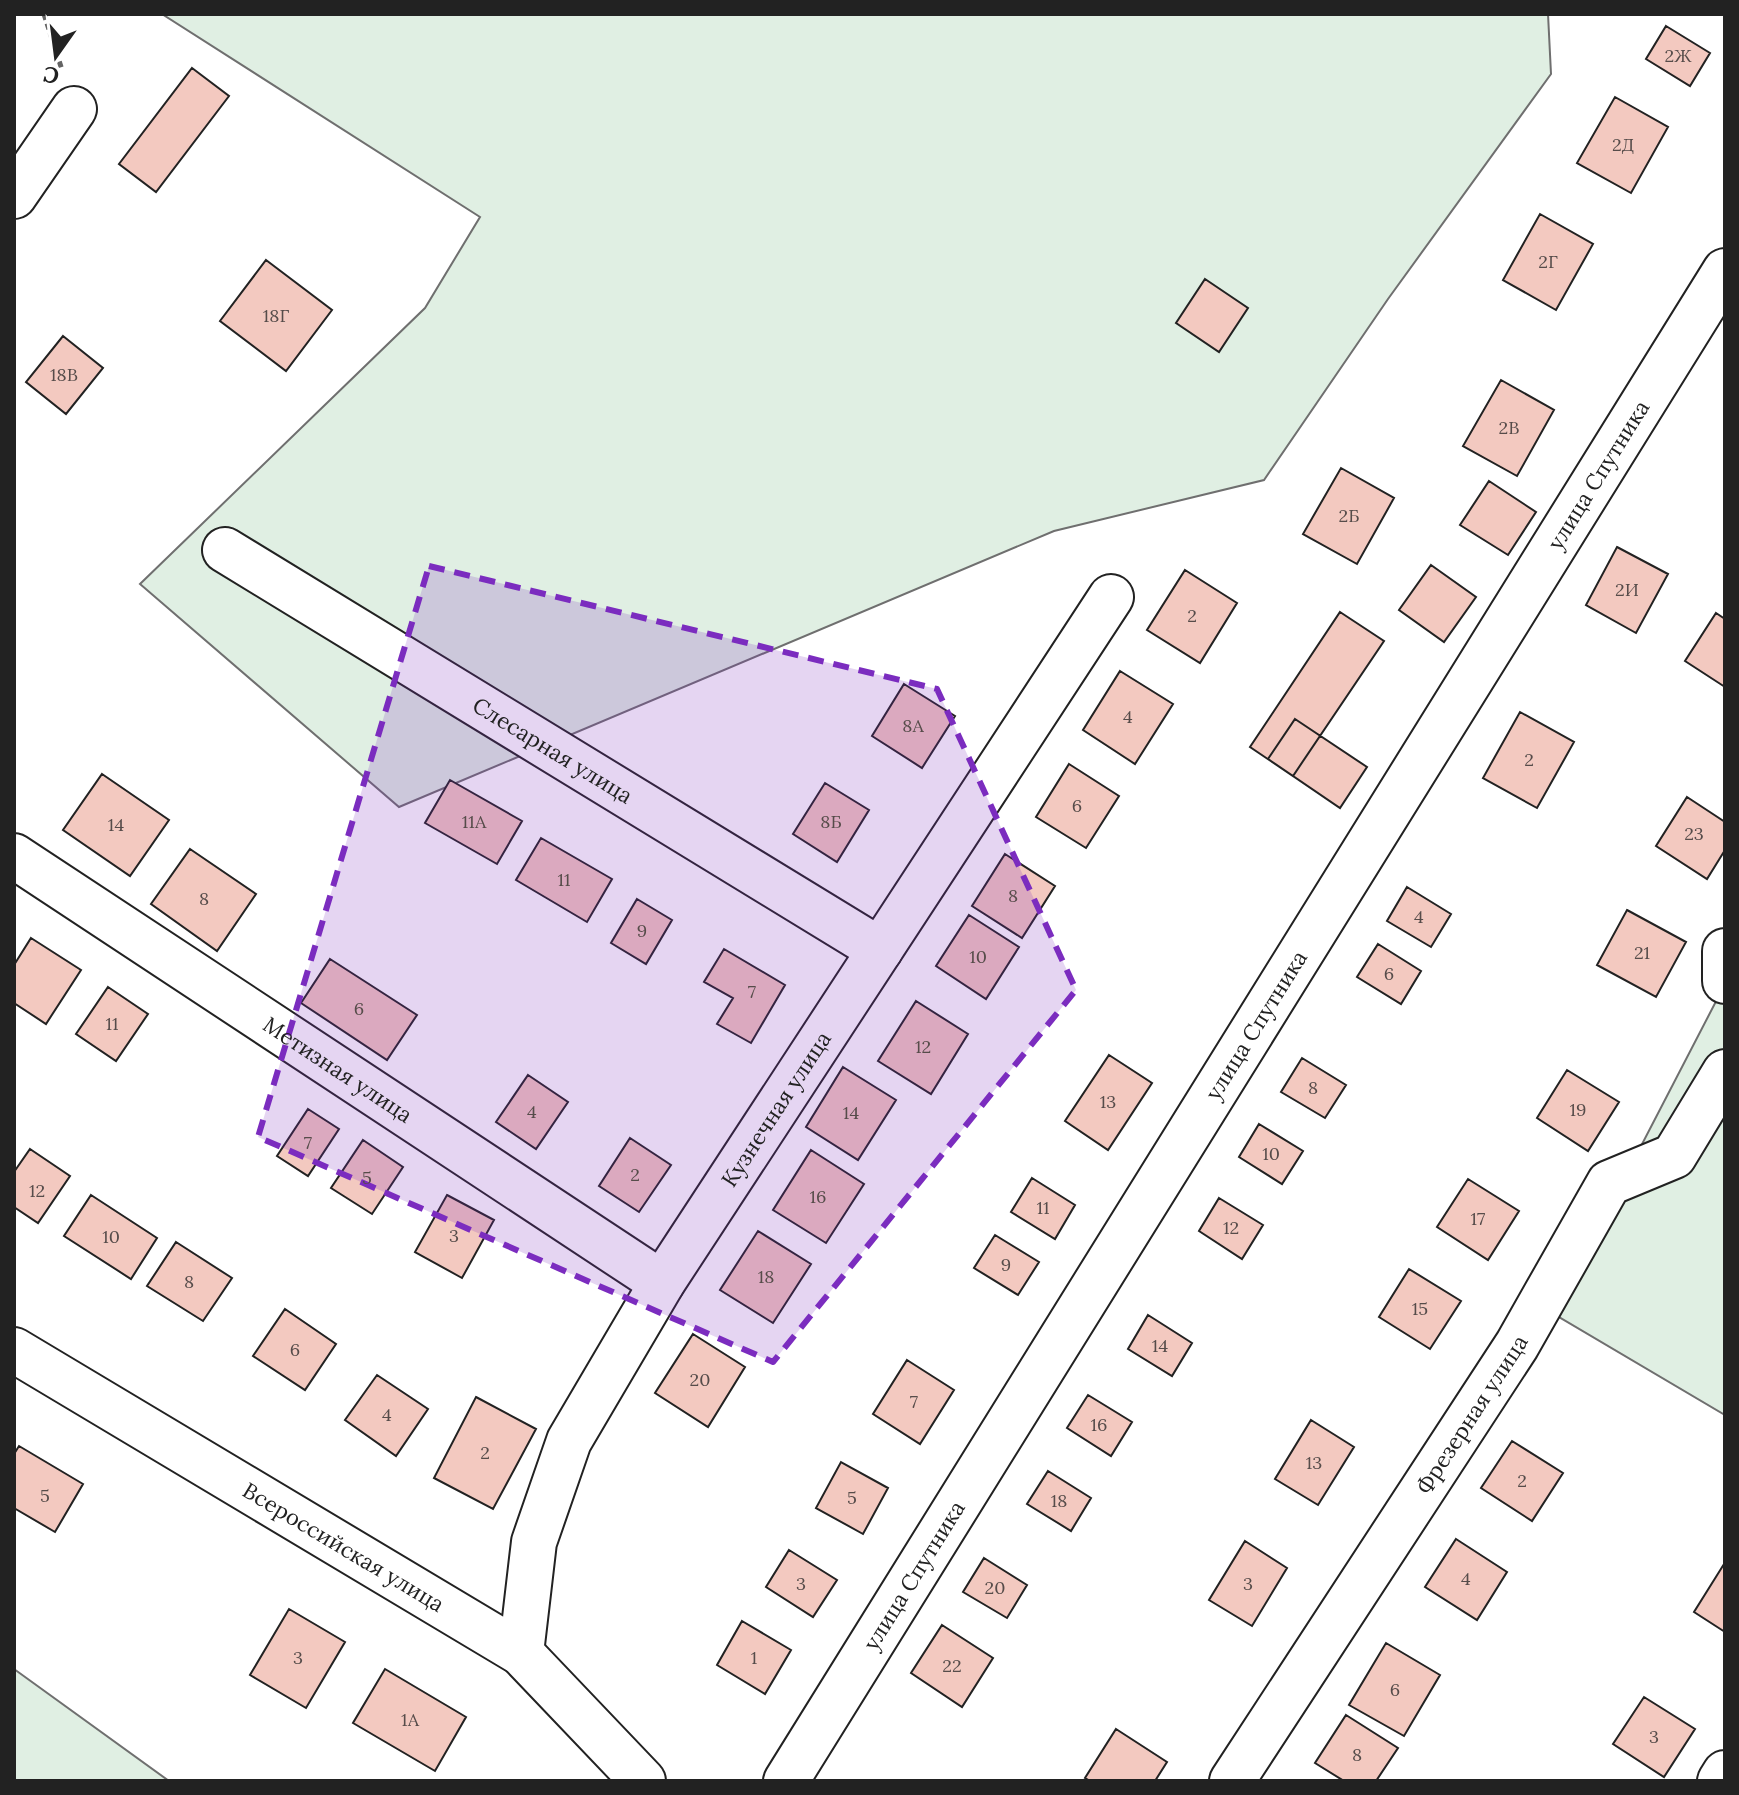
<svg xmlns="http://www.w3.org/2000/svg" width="1739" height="1795" font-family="Lora,serif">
<rect width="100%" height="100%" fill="#fff"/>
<path fill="#e0efe3" stroke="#6f6f6f" stroke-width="2" d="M162 14H1548L1551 74 1388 299 1264 480 1054 531 399 807 140 584 425 308 480 217Z
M1725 984V1415L1554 1314Z
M14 1669 169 1781H14Z"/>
<path fill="#f3c9c0" stroke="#222" stroke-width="2" d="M1666 26 1710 53 1690 86 1646 59Z
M192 68 229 96 156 192 119 164Z
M1615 97 1668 127 1631 193 1577 163Z
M1540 214 1593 244 1556 310 1503 280Z
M266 260 332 310 286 371 220 321Z
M1205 279 1248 308 1219 352 1176 323Z
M63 336 103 368 66 414 26 382Z
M1501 380 1554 410 1517 476 1463 446Z
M1341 468 1394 498 1357 564 1303 534Z
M1489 481 1536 512 1508 555 1460 525Z
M1617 547 1668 574 1636 633 1586 605Z
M1431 565 1476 597 1444 642 1399 610Z
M1185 570 1237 603 1200 663 1147 630Z
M1340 612 1384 641 1293 776 1250 747Z
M1716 613 1725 619V687L1685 661Z
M1120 671 1173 704 1135 764 1083 730Z
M904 684 955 716 922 768 872 736Z
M1520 712 1574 742 1537 808 1483 778Z
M1295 719 1367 767 1340 808 1268 759Z
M1069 764 1119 796 1086 848 1036 817Z
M102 774 169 820 130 876 63 830Z
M450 780 522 821 497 864 425 823Z
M825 783 869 810 837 862 793 834Z
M1687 797 1725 822V850L1707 879 1656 846Z
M541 838 612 879 587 922 516 880Z
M190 849 256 894 217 951 151 904Z
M1005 854 1055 886 1022 938 972 906Z
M1407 887 1451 914 1431 947 1387 921Z
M637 899 672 920 646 964 611 943Z
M1627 910 1686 942 1656 997 1597 965Z
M969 915 1019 947 986 999 936 966Z
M31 938 81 970 46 1024 14 1003V965Z
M1378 944 1421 971 1401 1004 1357 977Z
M724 949 785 985 751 1043 717 1024 733 998 704 982Z
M330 959 417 1015 387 1060 301 1003Z
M108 987 148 1014 116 1061 76 1034Z
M916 1001 968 1034 931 1094 878 1061Z
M1109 1055 1152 1083 1108 1150 1065 1121Z
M1302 1058 1346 1085 1325 1118 1281 1092Z
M843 1067 896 1100 858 1160 806 1127Z
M1567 1070 1619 1102 1588 1151 1537 1118Z
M528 1075 568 1102 536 1149 496 1122Z
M308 1109 339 1129 308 1176 277 1156Z
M1259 1124 1303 1151 1282 1184 1239 1157Z
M630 1138 671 1165 639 1212 599 1186Z
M363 1140 403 1167 372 1214 331 1188Z
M30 1149 70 1176 38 1223 14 1207V1172Z
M811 1150 864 1184 826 1243 773 1210Z
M1032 1178 1075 1205 1055 1239 1011 1212Z
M1468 1179 1519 1211 1488 1260 1437 1227Z
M91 1195 157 1238 131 1279 64 1236Z
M447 1195 494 1220 462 1278 415 1252Z
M1219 1198 1263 1225 1242 1259 1199 1231Z
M758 1231 811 1264 773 1323 720 1290Z
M995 1235 1039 1262 1018 1295 974 1268Z
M176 1242 232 1278 203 1321 147 1286Z
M1409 1269 1461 1301 1430 1349 1379 1317Z
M285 1309 336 1344 305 1390 253 1356Z
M1148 1315 1192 1343 1172 1376 1128 1349Z
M693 1334 745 1367 708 1427 655 1393Z
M907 1360 954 1390 920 1444 873 1414Z
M377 1375 428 1409 396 1456 345 1420Z
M1088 1395 1132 1422 1111 1456 1067 1428Z
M476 1397 536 1429 493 1509 434 1478Z
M1311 1420 1354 1447 1318 1505 1275 1479Z
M1512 1441 1563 1473 1532 1521 1481 1488Z
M19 1446 83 1484 55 1532 14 1508V1454Z
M841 1462 888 1488 863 1534 816 1508Z
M1048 1471 1091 1498 1071 1531 1027 1504Z
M1456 1539 1507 1572 1477 1620 1425 1587Z
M1245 1541 1287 1568 1252 1626 1209 1600Z
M789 1550 837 1580 813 1617 766 1587Z
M984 1558 1027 1585 1007 1618 963 1592Z
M1724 1564 1725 1565V1632L1694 1612Z
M289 1609 345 1642 306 1708 250 1675Z
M742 1621 791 1650 765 1694 717 1665Z
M942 1625 993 1658 962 1707 911 1673Z
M1386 1643 1440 1675 1404 1736 1349 1705Z
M385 1669 466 1717 435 1771 353 1723Z
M1644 1697 1695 1729 1664 1777 1613 1744Z
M1346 1715 1398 1748 1376 1781H1344L1315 1763Z
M1116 1729 1167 1762 1155 1781H1090L1085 1778Z"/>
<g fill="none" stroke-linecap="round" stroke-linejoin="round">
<defs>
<g id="minor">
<path d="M14 196 74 109"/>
<path id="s1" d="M225 550 880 950"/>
<path id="s2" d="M14 856 662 1283"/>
<path d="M1725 951V981"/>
<path id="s3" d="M14 1350 521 1653 643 1781"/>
<path id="s4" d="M521 1653 534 1542 569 1441 662 1283 1111 597"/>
<path id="s5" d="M786 1781 1725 271"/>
<path id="s6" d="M1232 1781 1517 1345 1609 1183 1674 1156 1725 1072"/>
<path d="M1720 1781 1725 1773"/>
</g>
</defs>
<use href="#minor" stroke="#222" stroke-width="48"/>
<path stroke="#646464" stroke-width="5" stroke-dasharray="6 4" stroke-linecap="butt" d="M44 14 62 70"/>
<use href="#minor" stroke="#fff" stroke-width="44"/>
</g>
<path fill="#7b2cbf" fill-opacity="0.2" stroke="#7b2cbf" stroke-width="6" stroke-dasharray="16 10" stroke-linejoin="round" d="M429 566 937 689 1076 990 773 1362 258 1137Z"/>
<g text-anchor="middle" stroke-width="6" stroke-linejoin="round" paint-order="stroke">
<g font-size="18" fill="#564c4a">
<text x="1678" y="62">2Ж</text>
<text x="1623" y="151">2Д</text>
<text x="1548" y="268">2Г</text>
<text x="276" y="322">18Г</text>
<text x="64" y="381">18В</text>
<text x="1509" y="434">2В</text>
<text x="1349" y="522">2Б</text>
<text x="1627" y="596">2И</text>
<text x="1192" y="622">2</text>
<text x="1128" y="723">4</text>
<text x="913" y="732">8А</text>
<text x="1529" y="766">2</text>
<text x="1077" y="812">6</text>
<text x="474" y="828">11А</text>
<text x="831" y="828">8Б</text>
<text x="116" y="831">14</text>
<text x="1694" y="840">23</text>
<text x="564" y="886">11</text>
<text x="1013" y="902">8</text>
<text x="204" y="905">8</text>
<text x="1419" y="923">4</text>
<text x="642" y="937">9</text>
<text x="1642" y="959">21</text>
<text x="978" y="963">10</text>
<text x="1389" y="980">6</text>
<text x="752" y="998">7</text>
<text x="359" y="1015">6</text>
<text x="112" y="1030">11</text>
<text x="923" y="1053">12</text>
<text x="1313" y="1094">8</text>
<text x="1108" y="1108">13</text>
<text x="1578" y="1116">19</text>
<text x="532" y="1118">4</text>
<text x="851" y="1119">14</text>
<text x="308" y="1149">7</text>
<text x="1271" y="1160">10</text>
<text x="635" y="1181">2</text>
<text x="367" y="1184">5</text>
<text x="37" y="1197">12</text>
<text x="818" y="1203">16</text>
<text x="1043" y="1214">11</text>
<text x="1478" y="1225">17</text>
<text x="1231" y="1234">12</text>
<text x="454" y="1242">3</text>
<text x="111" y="1243">10</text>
<text x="1006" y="1271">9</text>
<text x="766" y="1283">18</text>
<text x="189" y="1288">8</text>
<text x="1420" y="1315">15</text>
<text x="1160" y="1352">14</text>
<text x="295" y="1356">6</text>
<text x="700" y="1386">20</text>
<text x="914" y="1408">7</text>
<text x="387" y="1421">4</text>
<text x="1099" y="1431">16</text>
<text x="485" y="1459">2</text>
<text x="1314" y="1469">13</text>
<text x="1522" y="1487">2</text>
<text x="45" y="1502">5</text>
<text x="852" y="1504">5</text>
<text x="1059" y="1507">18</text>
<text x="1466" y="1585">4</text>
<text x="801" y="1590">3</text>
<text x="1248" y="1590">3</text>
<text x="995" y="1594">20</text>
<text x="298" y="1664">3</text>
<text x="754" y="1664">1</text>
<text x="952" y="1672">22</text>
<text x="1395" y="1696">6</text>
<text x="410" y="1726">1А</text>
<text x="1654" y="1743">3</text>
<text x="1357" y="1761">8</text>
</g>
<g font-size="22" fill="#222" stroke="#fff">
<text dy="8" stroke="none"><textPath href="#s5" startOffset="1538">улица Спутника</textPath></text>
<text dy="8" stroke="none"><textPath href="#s1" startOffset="384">Слесарная улица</textPath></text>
<text dy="8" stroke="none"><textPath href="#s5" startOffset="890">улица Спутника</textPath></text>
<text dy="8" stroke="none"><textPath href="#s2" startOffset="388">Метизная улица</textPath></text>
<text dy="8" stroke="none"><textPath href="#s4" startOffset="610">Кузнечная улица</textPath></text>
<text dy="8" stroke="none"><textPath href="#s6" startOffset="438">Фрезерная улица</textPath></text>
<text dy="8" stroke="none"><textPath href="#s3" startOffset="384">Всероссийская улица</textPath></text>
<text dy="8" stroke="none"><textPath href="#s5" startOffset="242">улица Спутника</textPath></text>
</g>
</g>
<rect width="1739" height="1795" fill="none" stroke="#222222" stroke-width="32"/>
<g transform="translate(56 56) rotate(194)" stroke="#ffffff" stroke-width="6" paint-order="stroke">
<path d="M0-6L14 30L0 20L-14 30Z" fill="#222222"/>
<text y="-12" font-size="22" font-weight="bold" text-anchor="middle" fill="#222222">С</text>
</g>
</svg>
